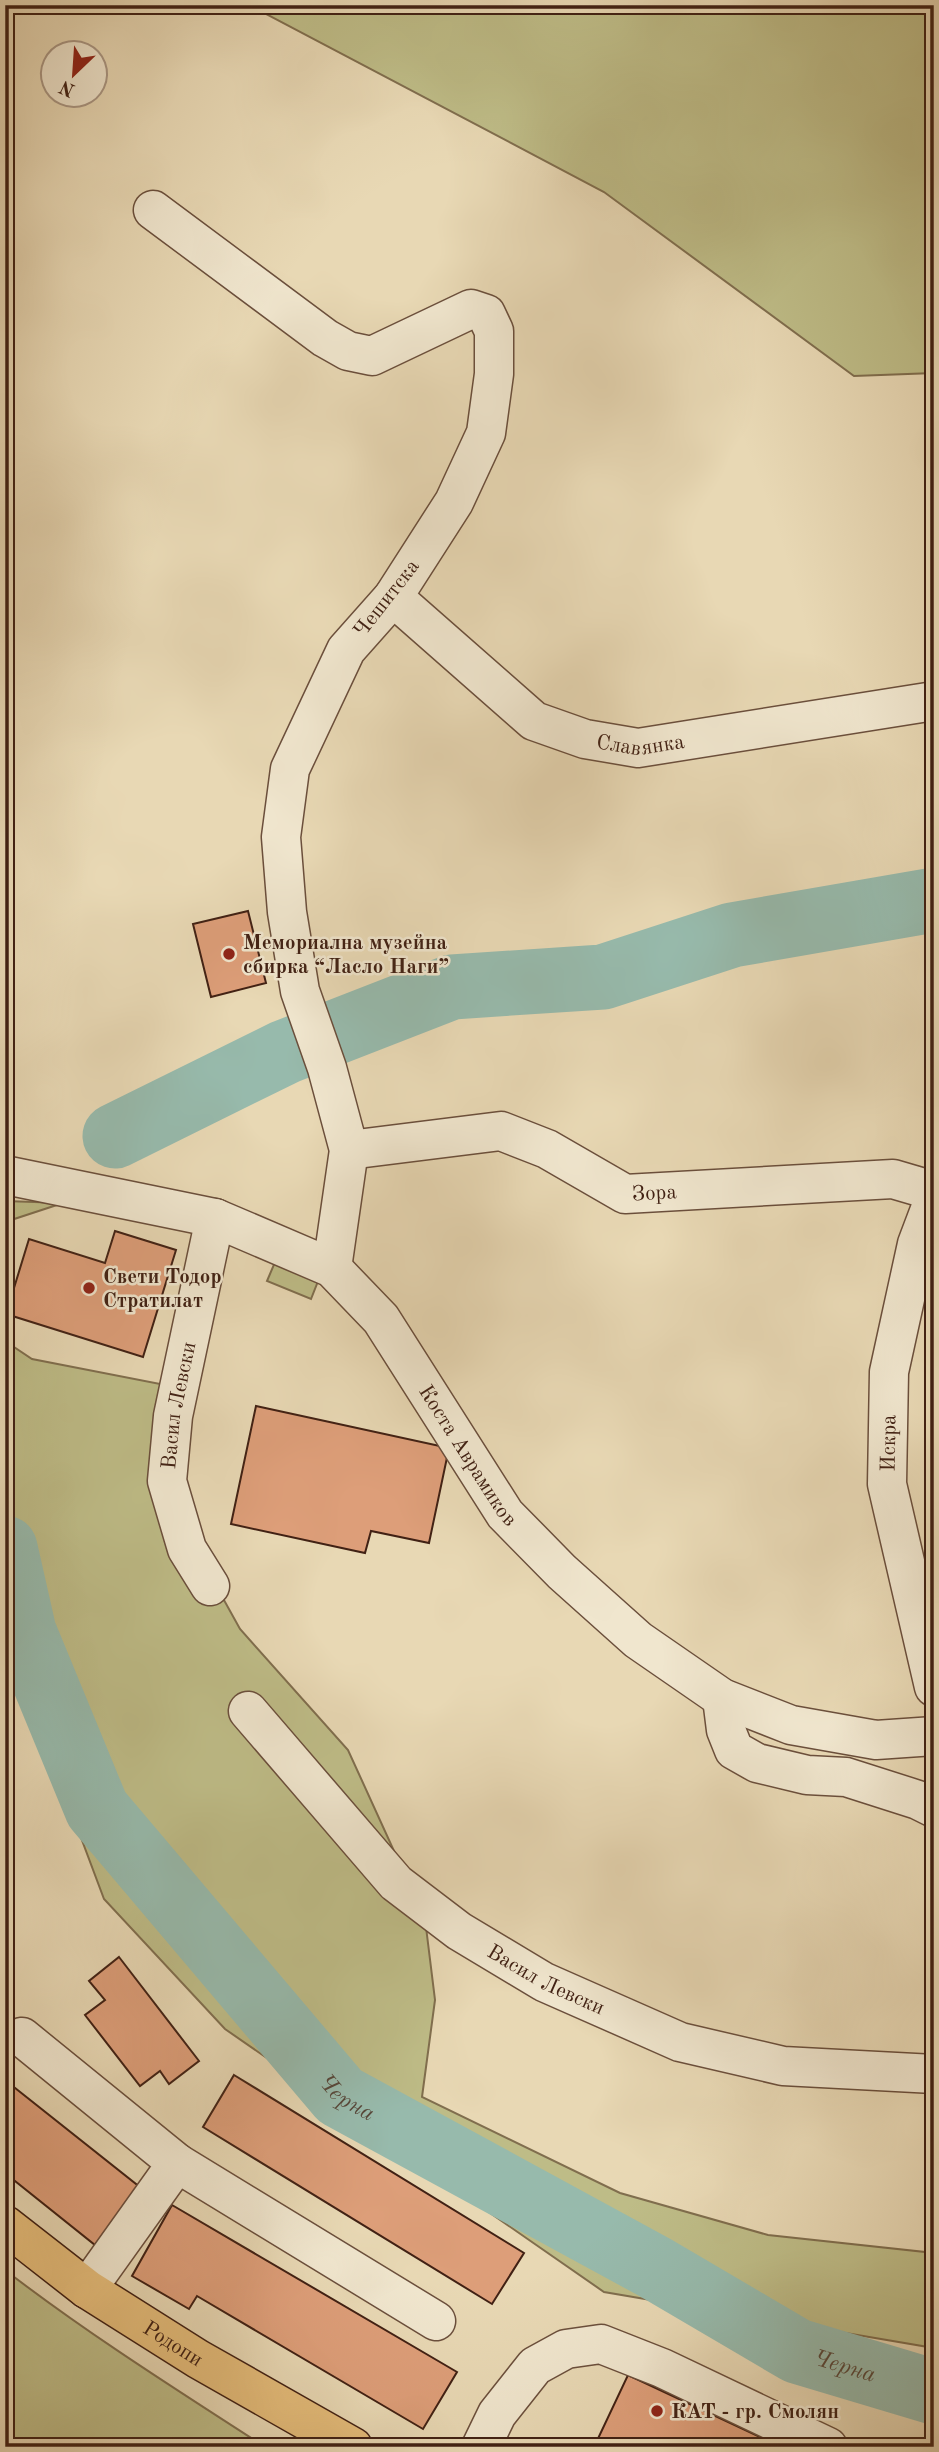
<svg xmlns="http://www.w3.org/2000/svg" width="939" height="2452" font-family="'Old Standard TT',serif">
<rect width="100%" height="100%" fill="#e8d8b4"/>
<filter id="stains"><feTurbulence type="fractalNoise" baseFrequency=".00286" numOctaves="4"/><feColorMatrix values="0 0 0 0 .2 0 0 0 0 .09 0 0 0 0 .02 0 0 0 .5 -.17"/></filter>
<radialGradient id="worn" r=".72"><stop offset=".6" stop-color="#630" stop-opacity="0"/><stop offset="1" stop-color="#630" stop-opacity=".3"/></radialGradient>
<path fill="#bebc87" stroke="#806e4e" stroke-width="2" d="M249 5H934V373L854 376 604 192Z
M5 1201 63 1203 5 1222Z
M281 1248 324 1266 311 1299 267 1281Z
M5 1341 32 1359 186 1389 184 1528 240 1629 348 1750 425 1919 435 2000 422 2097 620 2193 768 2235 934 2253V2348L604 2292 225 2029 104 1899 5 1635Z
M5 2270C88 2334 177 2390 265 2447H5Z"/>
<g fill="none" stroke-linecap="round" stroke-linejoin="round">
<g stroke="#97baac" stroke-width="65">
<path d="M115 1136 285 1052 452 987 603 977 732 935 934 900"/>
<path id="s1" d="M5 1548 24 1632 97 1809 340 2096 654 2267 797 2351 934 2392"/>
</g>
</g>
<path fill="#dd9e79" stroke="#412114" stroke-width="2" d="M248 911 266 983 211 997 193 924Z
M115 1231 176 1250 143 1357 6 1314 29 1239 105 1263Z
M256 1406 449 1448 429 1543 371 1531 365 1553 231 1524Z
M119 1957 199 2061 169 2084 160 2071 140 2086 85 2015 105 2000 89 1981Z
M234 2075 524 2253 492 2304 203 2127Z
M5 2080 141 2188 95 2245 5 2173Z
M172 2205 457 2372 423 2429 197 2296 189 2309 132 2276Z
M628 2375 781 2447H594Z"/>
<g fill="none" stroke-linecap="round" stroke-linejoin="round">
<defs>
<g id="minor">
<path d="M153 210 325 338 348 351 372 356 471 309 486 314 494 331V374L486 433 454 502 393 597 346 650 290 769 281 837 287 912 300 991 327 1068 349 1150 332 1268"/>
<path id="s2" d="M393 597 534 721 585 739 638 748 934 701"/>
<path id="s3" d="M349 1150 501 1131 547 1149 625 1194 893 1179 934 1191"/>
<path id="s4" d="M5 1175 215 1218 332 1268 381 1319 505 1514 562 1572 638 1640 722 1698 791 1725 876 1740 934 1736"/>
<path d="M934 1199 917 1244 889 1372 887 1484 934 1687"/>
<path id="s5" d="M210 1586 187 1549 167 1481 173 1416 215 1218"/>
<path d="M722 1698 726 1730 734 1750 757 1763 807 1775 846 1777 918 1800 934 1808"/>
<path id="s6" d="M248 1711 396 1883 459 1931 544 1982 680 2042 783 2066 934 2074"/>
<path d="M22 2037 177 2163 87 2289"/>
<path d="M177 2163 436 2321"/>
<path d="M481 2447 497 2414 535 2366 566 2349 601 2344 662 2368 828 2447"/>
</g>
<g id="major">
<path id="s7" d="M5 2225 87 2289 198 2359 353 2447"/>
</g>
</defs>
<use href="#minor" stroke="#6b4f3c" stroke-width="41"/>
<use href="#major" stroke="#412114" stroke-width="41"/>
<use href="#minor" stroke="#f0e6ce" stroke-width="38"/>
<use href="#major" stroke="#e4bc7a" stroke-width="38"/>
</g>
<g fill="#8f2418" stroke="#f0e6ce" stroke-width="2.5">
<circle cx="229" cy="954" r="7"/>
<circle cx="89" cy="1288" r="7"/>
<circle cx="657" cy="2411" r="7"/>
</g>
<g text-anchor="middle" stroke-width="5" stroke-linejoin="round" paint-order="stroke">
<g font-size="21" fill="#412114" stroke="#f0e6ce">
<text transform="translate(386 598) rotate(-52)" y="7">Чешитска</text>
<text dy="7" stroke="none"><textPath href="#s2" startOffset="298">Славянка</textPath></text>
<text dy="7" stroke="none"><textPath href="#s3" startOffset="322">Зора</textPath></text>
<text dy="7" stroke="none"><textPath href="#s5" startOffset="191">Васил Левски</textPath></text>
<text transform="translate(888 1443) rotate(-89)" y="7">Искра</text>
<text dy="7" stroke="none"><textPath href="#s4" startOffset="574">Коста Аврамиков</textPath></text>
<text dy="7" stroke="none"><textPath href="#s6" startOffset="406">Васил Левски</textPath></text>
<text dy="7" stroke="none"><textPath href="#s7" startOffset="206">Родопи</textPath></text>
</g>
<g font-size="21" font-weight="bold" fill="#412114" stroke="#f0e6ce" text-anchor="start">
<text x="243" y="949">Мемориална музейна<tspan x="243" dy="24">сбирка “Ласло Наги”</tspan></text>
<text x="103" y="1283">Свети Тодор<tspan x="103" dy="24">Стратилат</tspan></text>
<text x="671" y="2418">КАТ - гр. Смолян</text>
</g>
<g font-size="23" font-style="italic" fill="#56473a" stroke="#f0e6ce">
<text dy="8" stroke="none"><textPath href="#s1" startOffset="660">Черна</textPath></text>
<text dy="8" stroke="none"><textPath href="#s1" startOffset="1227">Черна</textPath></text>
</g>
</g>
<rect width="939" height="2452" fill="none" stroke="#e8d8b4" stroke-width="28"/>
<rect x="7" y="7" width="925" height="2438" fill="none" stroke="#412114" stroke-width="3.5"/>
<rect x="14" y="14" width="911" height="2424" fill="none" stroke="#412114" stroke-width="2"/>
<g transform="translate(74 74) rotate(205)"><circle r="33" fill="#f0e6ce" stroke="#aa9784" stroke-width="2"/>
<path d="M0-5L12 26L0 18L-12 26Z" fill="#8f2418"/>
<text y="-10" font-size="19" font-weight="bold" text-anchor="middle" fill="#412114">N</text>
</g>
<rect width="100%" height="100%" filter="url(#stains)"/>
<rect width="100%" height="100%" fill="url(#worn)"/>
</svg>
